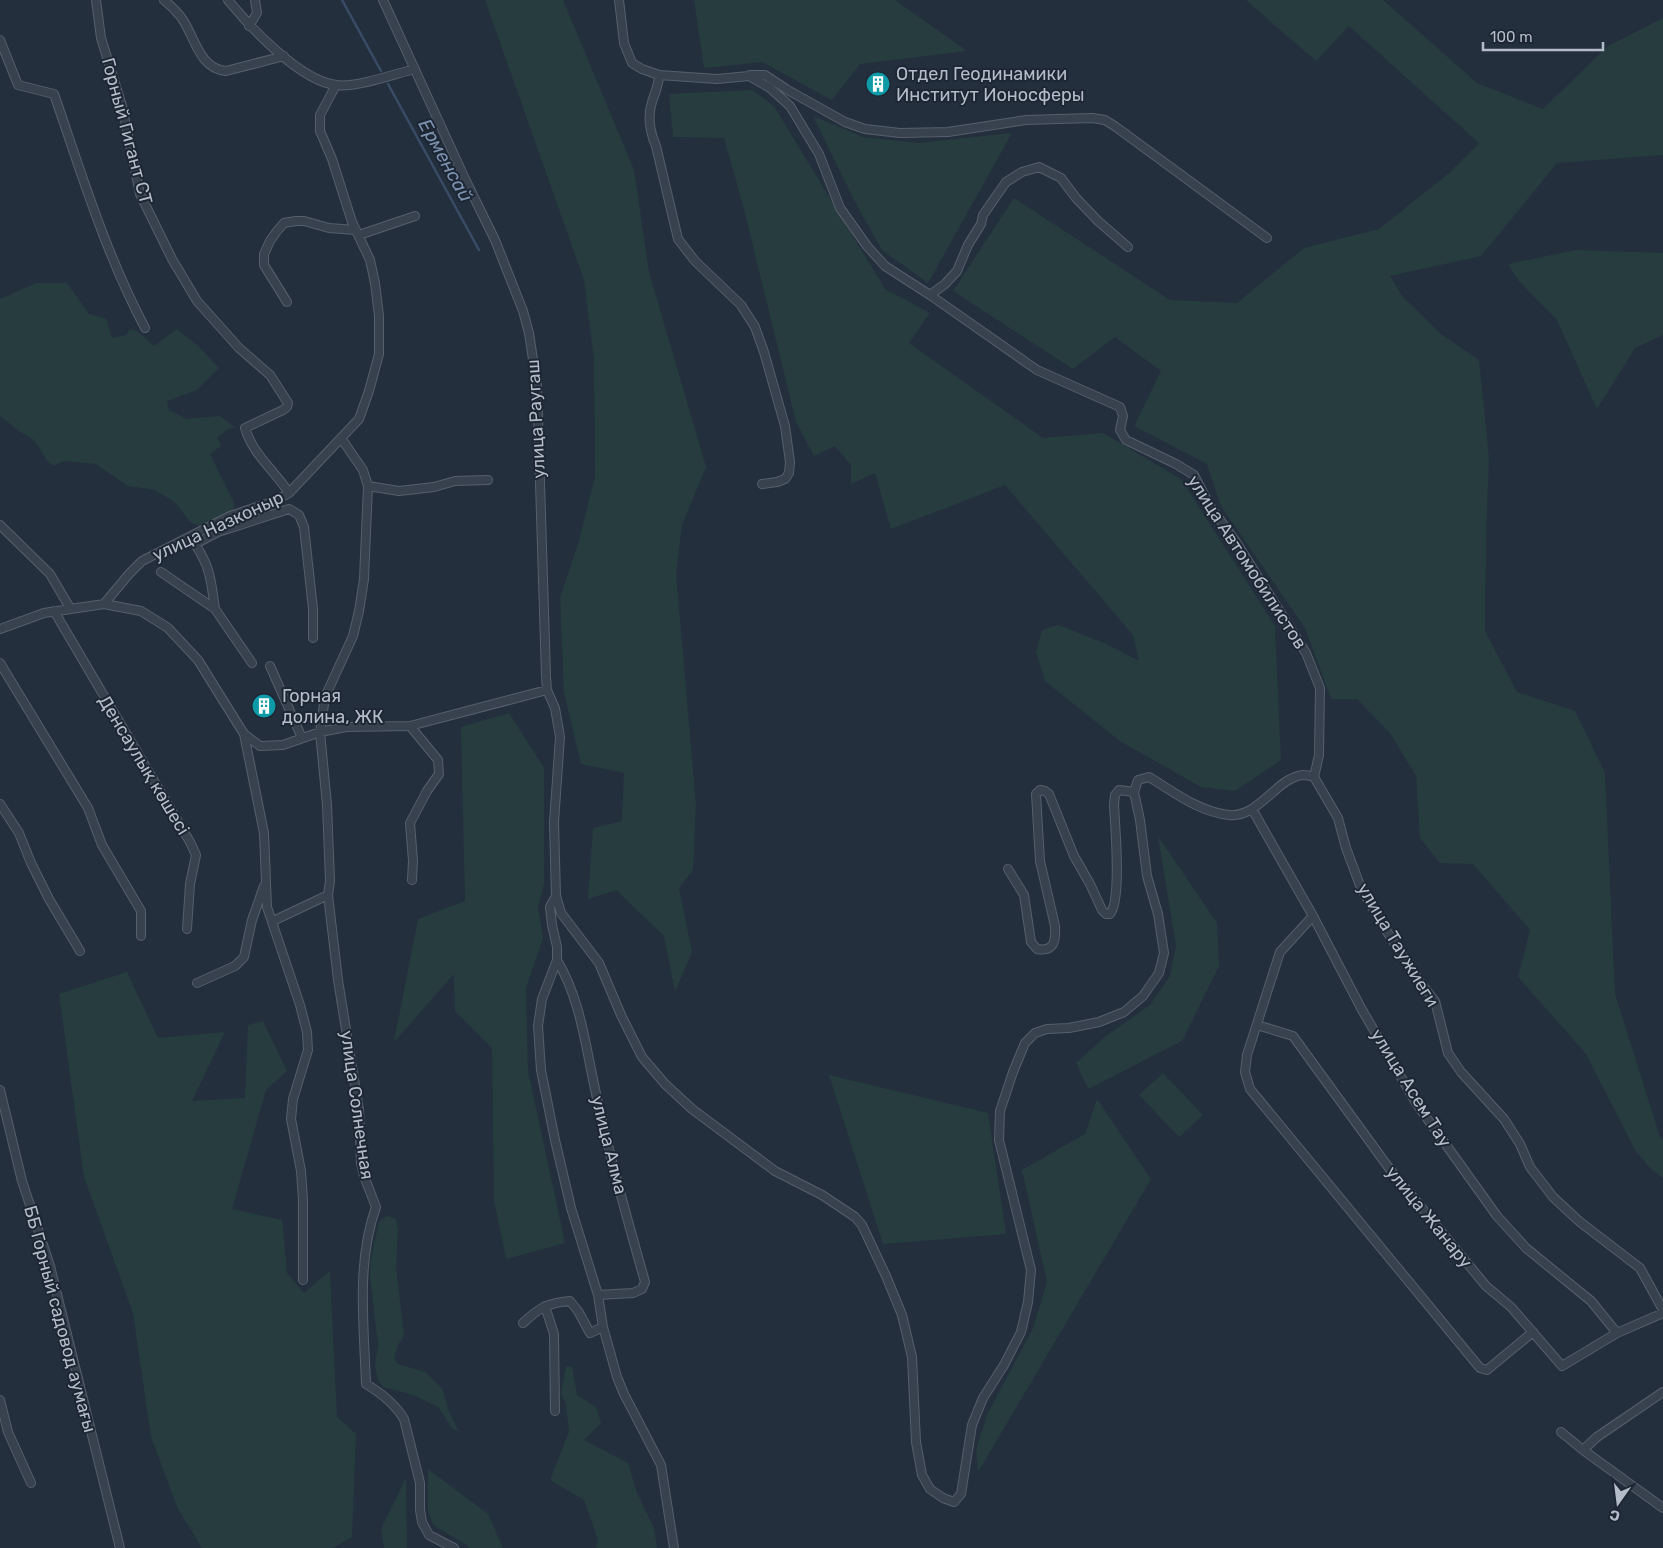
<svg xmlns="http://www.w3.org/2000/svg" width="1663" height="1548" font-family="Rubik,sans-serif">
<rect width="100%" height="100%" fill="#242f3e"/>
<path fill="#263c3f" d="M485 0H563L634 170 649 272 706 467 682 525 676 573 696 806 693 870 679 888 692 952 675 992 664 936 616 890 588 899 593 828 622 821 624 773 581 764 564 693 560 598 579 541 595 476 594 360 584 280Z
M694 0H895L967 51 860 64 832 100 762 62 704 68Z
M1246 0H1383L1477 83 1543 109 1608 46 1663 18V155L1557 163 1481 256 1390 276 1403 297 1441 334 1479 360 1489 458 1486 538 1485 631 1517 692 1575 711 1605 773 1615 994 1660 1137 1663 1139V1178L1651 1169 1635 1150 1586 1054 1518 977 1530 930 1473 864 1440 863 1420 838 1416 776 1390 733 1357 699H1331L1305 628 1221 506 1207 464 1134 426 1161 371 1115 337 1073 369 953 291 1014 198 1170 300 1237 303 1304 248 1379 229 1448 174 1479 143 1349 26 1316 61Z
M752 90 774 106 885 289 930 313 909 343 1043 438 1103 433 1181 479 1275 626 1281 760 1235 791 1201 787 1120 741 1045 681 1036 652 1042 630 1058 625 1104 643 1139 661 1133 635 1005 485 891 529 875 473 851 484V465L835 446 814 456 796 422 744 209 724 138 673 137 669 94Z
M813 116 863 137 918 143 1012 133 928 283 882 250 854 200Z
M1576 250 1663 253V335L1635 348 1597 409 1557 320 1518 280 1508 264Z
M36 283H67L89 314 106 319 112 338 126 335 130 329 137 331 154 346 177 329 198 346 219 368 197 390 167 401 169 410 187 419 220 416 235 427 226 430 217 438 221 446 210 454 235 505 232 513 198 526 189 521 176 503 155 490 128 486 96 464 65 461 53 466 46 459 34 440 19 431 0 416V299Z
M509 713 544 768V884L538 906 543 938 526 988 528 1071 565 1243 506 1259 494 1200 492 1048 455 1011 454 974 394 1042 418 919 465 901 461 727Z
M1158 836 1217 923 1219 966 1182 1041 1088 1089 1076 1063 1106 1036 1150 1005 1170 976 1176 946Z
M127 972 158 1038 225 1032 192 1101 245 1098 248 1025 263 1021 287 1071 266 1090 232 1209 282 1220 287 1273 304 1293 330 1271 337 1417 356 1434 352 1537 333 1548H202L178 1509 151 1437 133 1313 84 1177 59 994Z
M1163 1073 1203 1115 1179 1137 1139 1095Z
M829 1075 988 1113 1006 1234 883 1244Z
M1097 1099 1151 1179 978 1472 976 1450 987 1415 1033 1328 1047 1282 1022 1170 1085 1134Z
M389 1216 396 1219 398 1230 396 1267 404 1336 398 1345 394 1358 398 1364 425 1372 443 1390 449 1412 459 1432 452 1428 438 1407 413 1395 383 1387 378 1380 375 1365 378 1345 370 1276 371 1258 379 1222 384 1217Z
M572 1366 577 1395 596 1407 601 1423 584 1440 628 1463 637 1493 654 1528 657 1548H596L598 1540 584 1500 550 1480 569 1432 566 1404 561 1394 566 1367Z
M428 1469 488 1514 503 1548H469L467 1545 433 1525 428 1510Z
M406 1478 407 1548H384L381 1529Z"/>
<g fill="none" stroke-linecap="round" stroke-linejoin="round">
<path stroke="#394c67" stroke-width="2.5" d="M342 0 381 71
M388 84 479 250"/>
<defs>
<path id="minor" d="M96 0 101 38 122 106 140 194 172 259 197 301 239 348 270 375 288 403 287 407 283 410 245 428C253 455 275 471 289 493
M164 0C170 5 176 11 181 17 195 36 198 68 226 71L284 56
M228 0C250 27 300 81 336 85 356 88 394 74 415 69
M383 0 466 181 495 240 523 311 529 333 537 386 546 676 547 690 555 708 560 737 554 822 556 896 561 913 599 963 621 1015 642 1057 665 1084 692 1109 775 1171 822 1195 855 1217 862 1225 886 1276 902 1315 912 1357 916 1442 922 1475 930 1489 943 1498 954 1502 961 1494 972 1425 983 1398 1004 1365 1021 1332 1028 1302 1031 1270 999 1140 1000 1111 1013 1072 1025 1043 1035 1033 1047 1029 1069 1028 1099 1022 1124 1012 1143 996 1159 973 1164 953 1158 914 1147 876 1140 820 1134 792 1138 780 1149 777C1174 792 1199 812 1229 815 1259 818 1277 777 1303 775 1306 775 1311 776 1314 777
M619 0 624 43 632 63 642 69 659 75 717 79 749 76 770 88 790 106 819 154 840 208 867 246 885 266 930 295 1037 370 1120 407 1123 416 1120 430 1126 440 1176 464 1194 475 1210 506 1236 542 1306 653 1320 688 1319 755 1314 777
M249 26 257 13 255 0
M0 40 18 85 54 94C82 175 105 252 145 328
M659 75C659 85 655 92 652 102 647 117 650 132 656 146L678 239 695 261 741 305 755 327 764 352 785 426 790 462 789 473 785 479 777 482 762 484
M750 75H765L786 89 845 122 865 129 900 133 948 132 1026 120 1092 118 1105 120 1116 127 1267 238
M359 235 415 216
M930 295 945 284 957 271 968 245 981 224 983 215 1006 182 1022 172 1039 167 1061 178 1076 198 1098 221 1128 247
M287 302 264 265V254L270 241 277 231 284 223 296 221H304L329 228 356 230
M368 486 399 491 434 487 455 481 488 480
M0 525 50 574 70 608
M187 539 195 544 218 532 289 509 299 515 304 527 313 609V638
M161 572 215 609C211 582 211 568 195 544
M104 604 129 574 142 561 230 516 275 501 289 493 359 419 369 391 379 354V316L375 283 370 260 352 222 332 159 320 131V115L336 85
M215 609 252 663
M54 611 190 842 196 855 190 884 187 929
M0 629 44 613 104 604 141 611 168 628 198 660 244 734 264 833 267 907 300 1005 307 1032 308 1050 293 1099 291 1119 301 1171 303 1200V1280
M0 663 88 808 102 845 141 911V936
M270 666 302 738
M410 726 438 760 439 774 427 791 410 823 413 861 412 880
M244 734 260 746 283 745 320 732 346 727 410 726 547 690
M1314 777 1338 818 1346 848 1361 888 1382 924 1419 981 1435 1001 1448 1053 1461 1072 1504 1119 1520 1144 1530 1167 1553 1197 1580 1222 1640 1268 1663 1310
M0 804 19 833 31 863 49 899 80 951
M1252 809 1313 916 1361 1008 1416 1103 1497 1216 1526 1248 1591 1301 1617 1333
M1008 869 1024 895 1031 942 1037 949C1054 952 1056 941 1055 926L1040 861 1036 794 1040 790 1045 791 1049 794 1074 856 1090 884 1102 910 1106 914H1110C1122 899 1115 826 1114 805L1115 795 1119 790 1134 792
M328 895 330 881 327 805 320 732 325 697 353 636 359 611 364 579 368 486 363 470 341 438
M556 896 550 907 552 925 557 947V960L542 999 538 1026 541 1070 555 1140 571 1208 598 1295 603 1327 617 1377 624 1394 661 1465 674 1548
M1313 916 1280 952 1247 1055 1245 1072 1250 1089 1480 1368 1487 1370 1533 1332
M273 921 328 895 338 980 359 1110 361 1163 364 1176 376 1207C356 1263 364 1325 366 1384 381 1393 395 1404 404 1419L420 1483V1510L422 1522 429 1535 454 1548
M557 960C582 1002 586 1051 597 1098 610 1160 628 1221 645 1282L642 1289 633 1293 598 1295
M197 983 235 966 244 957 252 920 264 886
M1257 1025 1293 1036 1389 1168 1486 1286 1511 1307 1562 1366 1617 1333 1663 1313
M0 1090 22 1181 50 1266 120 1548
M545 1306 554 1334 555 1411
M523 1323C539 1308 547 1303 570 1301L578 1311 590 1333 603 1327
M1663 1392 1597 1437 1583 1450 1663 1508
M0 1400 8 1432 31 1483
M1561 1432 1583 1450"/>
</defs>
<use href="#minor" stroke="#565f6c" stroke-width="10"/>
<use href="#minor" stroke="#38414e" stroke-width="8"/>
</g>
<defs>
<symbol id="building-disc" viewBox="-11 -11 22 22"><circle r="9.5" fill="#0f9aa8" stroke="#1d2633"/><path d="M-4-6H4V6H1V3H-1V6H-4ZM-2.5-4.3h1.7v1.8h-1.7ZM.8-4.3h1.7v1.8H.8ZM-2.5-1h1.7V.8h-1.7ZM.8-1h1.7V.8H.8Z" fill="#fff"/></symbol>
</defs>
<g fill-rule="evenodd">
<use href="#building-disc" x="864" y="70" width="28" height="28"/>
<use href="#building-disc" x="250" y="692" width="28" height="28"/>
</g>
<g text-anchor="middle" stroke-width="4" stroke-linejoin="round" paint-order="stroke">
<g font-size="18" fill="#b4bcc9" stroke="#1d2633" text-anchor="start">
<text x="896" y="80">Отдел Геодинамики<tspan x="896" dy="21">Институт Ионосферы</tspan></text>
<text x="282" y="702">Горная<tspan x="282" dy="21">долина, ЖК</tspan></text>
</g>
<g font-size="18" fill="#b4bcc9" stroke="#1d2633">
<text transform="translate(127 131) rotate(75)" y="6">Горный Гигант СТ</text>
<text transform="translate(536 419) rotate(-93)" y="6">улица Раугаш</text>
<text transform="translate(218 526) rotate(-25)" y="6">улица Назконыр</text>
<text transform="translate(1247 562) rotate(57)" y="6">улица Автомобилистов</text>
<text transform="translate(144 765) rotate(59)" y="6">Денсаулық көшесі</text>
<text transform="translate(1398 945) rotate(59)" y="6">улица Таужиеги</text>
<text transform="translate(1411 1088) rotate(58)" y="6">улица Асем Тау</text>
<text transform="translate(357 1105) rotate(82)" y="6">улица Солнечная</text>
<text transform="translate(609 1145) rotate(76)" y="6">улица Алма</text>
<text transform="translate(1429 1217) rotate(51)" y="6">улица Жанару</text>
<text transform="translate(60 1319) rotate(75)" y="6">ББ Горный садовод аумағы</text>
</g>
<g font-size="19" font-style="italic" fill="#7c92b1" stroke="#1d2633">
<text transform="translate(446 160) rotate(61)" y="7">Ерменсай</text>
</g>
</g>
<g transform="translate(1618 1503) rotate(194)" stroke="#1d2633" stroke-width="4" paint-order="stroke">
<path d="M0-4L9 19L0 12L-9 19Z" fill="#b4bcc9"/>
<text y="-8" font-size="14" font-weight="bold" text-anchor="middle" fill="#b4bcc9">С</text>
</g>
<path d="M1483 42v8h120v-8" fill="none" stroke="#b4bcc9" stroke-width="2.5"/>
<text x="1490" y="42" font-size="15" fill="#b4bcc9" stroke="#1d2633" stroke-width="4" paint-order="stroke">100 m</text>
</svg>
